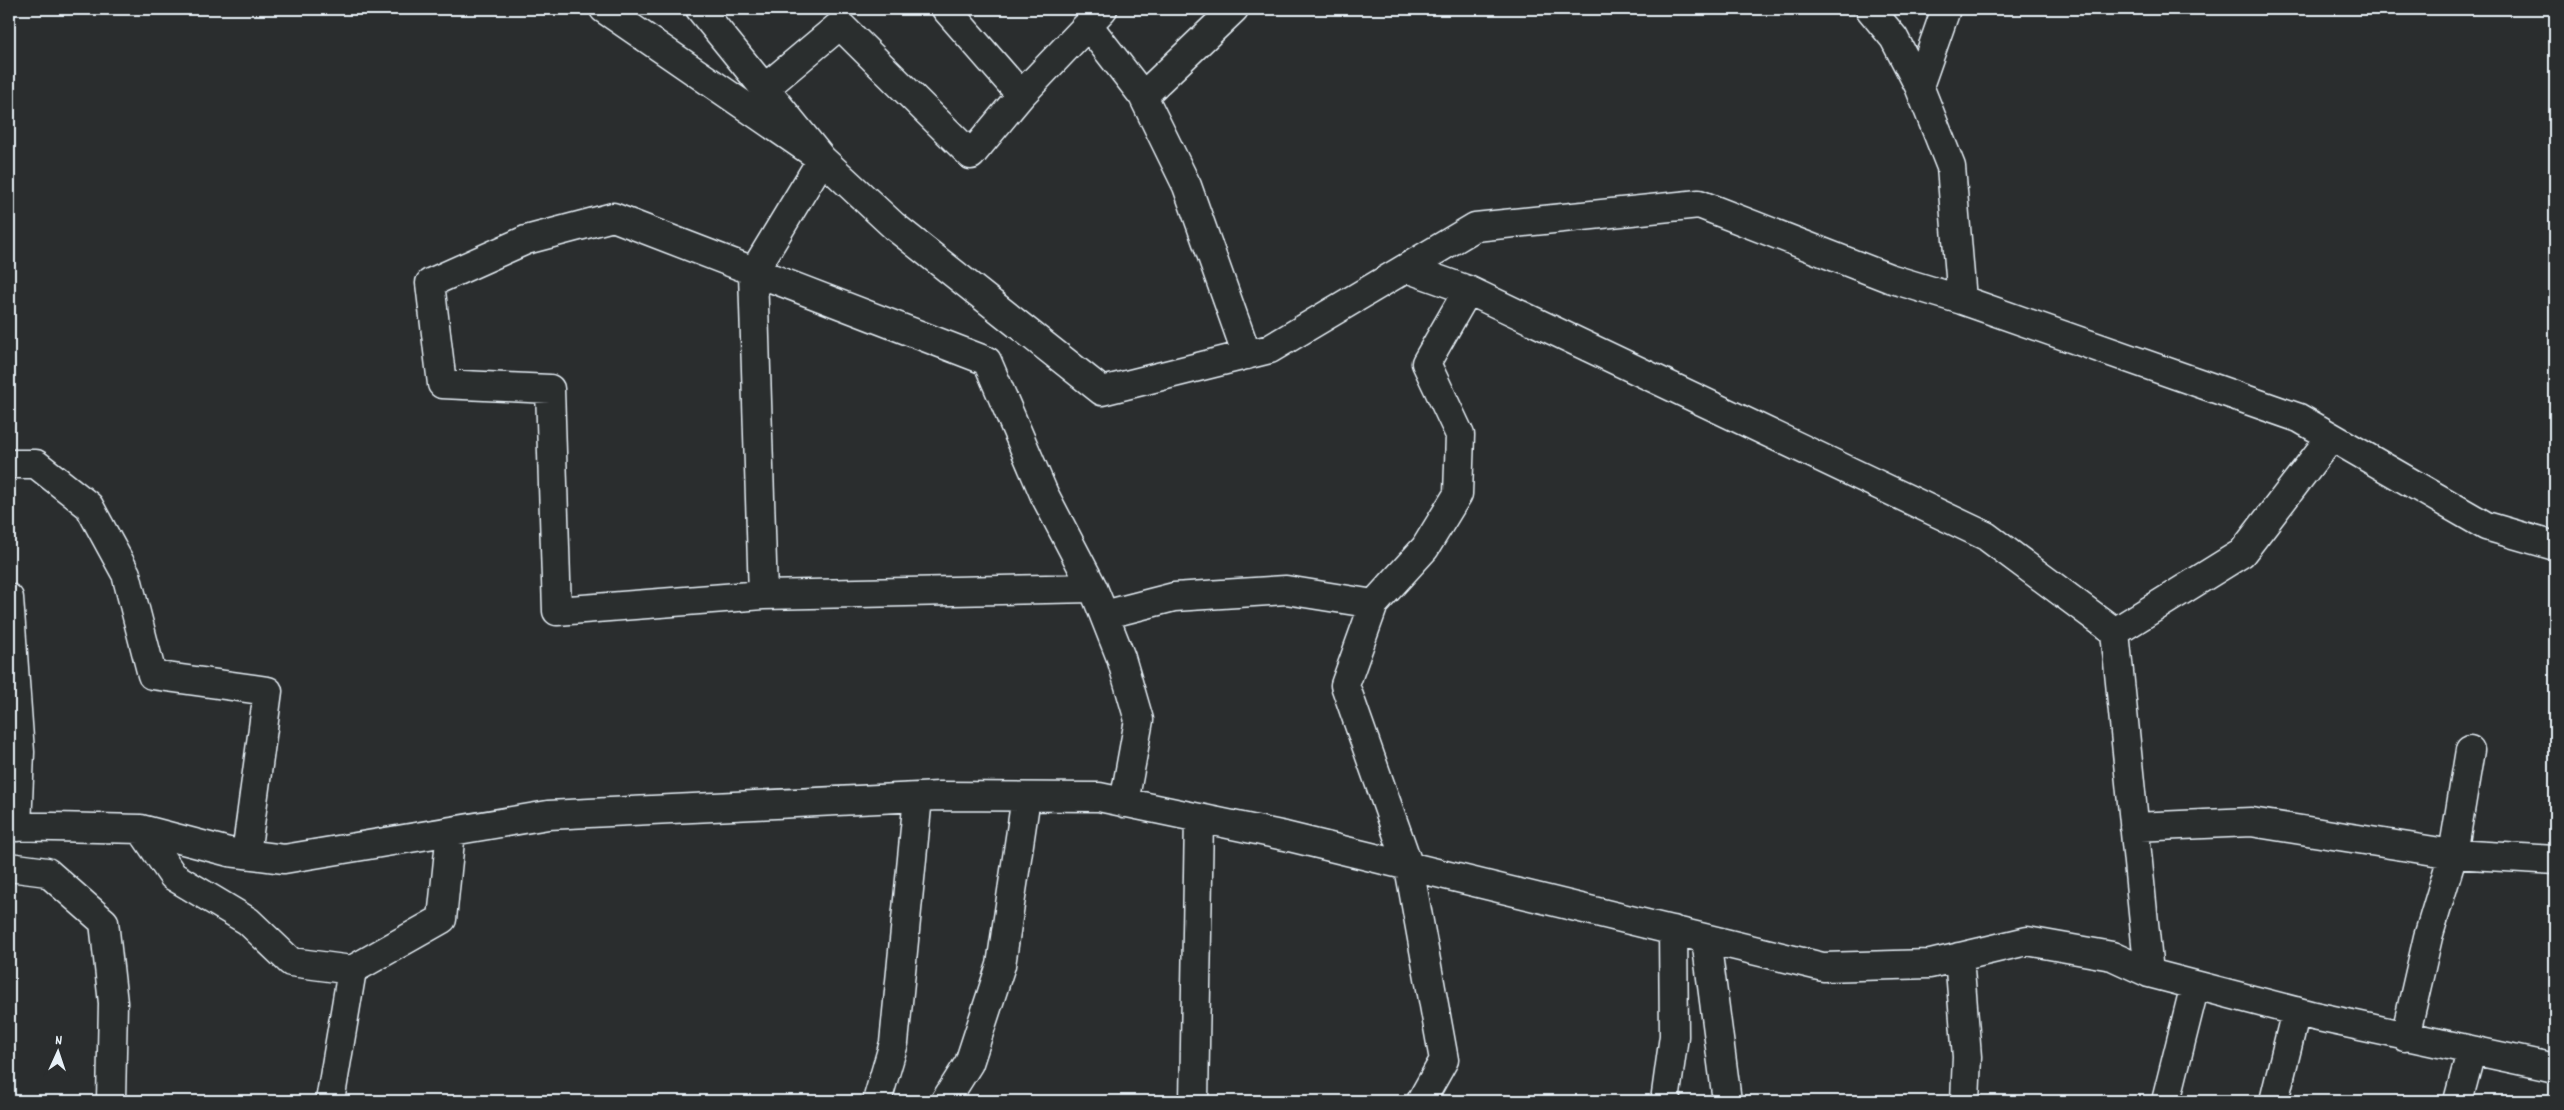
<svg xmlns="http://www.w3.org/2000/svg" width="2564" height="1110" font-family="Dekko,sans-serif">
<rect width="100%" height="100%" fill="#2a2d2e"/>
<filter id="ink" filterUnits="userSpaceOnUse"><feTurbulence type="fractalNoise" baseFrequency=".02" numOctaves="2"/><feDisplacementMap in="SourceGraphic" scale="10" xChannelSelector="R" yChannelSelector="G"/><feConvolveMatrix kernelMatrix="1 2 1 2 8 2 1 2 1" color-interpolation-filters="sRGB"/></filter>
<g filter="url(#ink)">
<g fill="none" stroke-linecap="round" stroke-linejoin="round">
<defs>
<path id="minor" d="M604 9 822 159 753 273 763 595 1093 588
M700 9 822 159 894 226 1102 391 1270 349 1475 227 1699 204 1889 278 1962 300 2299 418 2486 526 2555 546
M946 9 1021 95 1103 9
M1870 9 1894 38 1919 86 1951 167 1962 300
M1088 25 1143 96 1234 9
M1919 86 1946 9
M765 88 840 25 971 155 1021 95
M1143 96 1187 186 1247 355
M1406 268 1468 290 1986 536 2115 632 2149 973
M9 464H36L89 506 126 574 152 675 268 691 246 854
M763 595 557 611 550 389 442 384 430 283 526 240 613 217 987 361 1044 494 1093 588 1104 615 1174 597 1286 590 1374 604 1345 685 1409 867 1444 1060 1421 1101
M9 598 20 752 17 827
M1374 604 1425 548 1458 494 1460 435 1426 363 1468 290
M1104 615 1121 658 1139 720 1124 803
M2115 632 2242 553 2331 437
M9 826 141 829 229 852 284 859 548 815 939 796 1099 797 1285 836 1823 967 1930 964 2027 941 2112 956 2149 973 2314 1016 2555 1068
M2134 827 2251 822 2453 854 2555 860
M141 829 173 876 248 921 291 962 352 970
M9 867 47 872 104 922 113 1003 111 1101
M1706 939 1727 1101
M1959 957 1967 1057 1965 1101
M2405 1037 2428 937 2453 854 2470 750
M330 1101 352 970 442 919 451 831
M877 1101 894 1043 918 797
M945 1101 969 1063 1001 965 1026 797
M1194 1101 1199 819
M1665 1101 1674 1036 1673 930
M2166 1101 2195 985
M2274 1101 2296 1011
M2458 1101 2471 1052"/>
</defs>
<use href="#minor" stroke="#e8f1f8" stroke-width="31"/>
<use href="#minor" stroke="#2a2d2e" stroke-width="28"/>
</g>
</g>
<rect width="2564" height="1110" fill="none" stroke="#2a2d2e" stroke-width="30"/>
<rect x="15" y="15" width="2534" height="1080" fill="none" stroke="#e8f1f8" stroke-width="2" filter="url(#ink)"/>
<g transform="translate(58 1052) rotate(3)" stroke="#2a2d2e" stroke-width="4" paint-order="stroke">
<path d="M0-4L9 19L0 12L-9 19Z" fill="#e8f1f8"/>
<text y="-8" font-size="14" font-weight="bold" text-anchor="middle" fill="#e8f1f8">N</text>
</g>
</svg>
